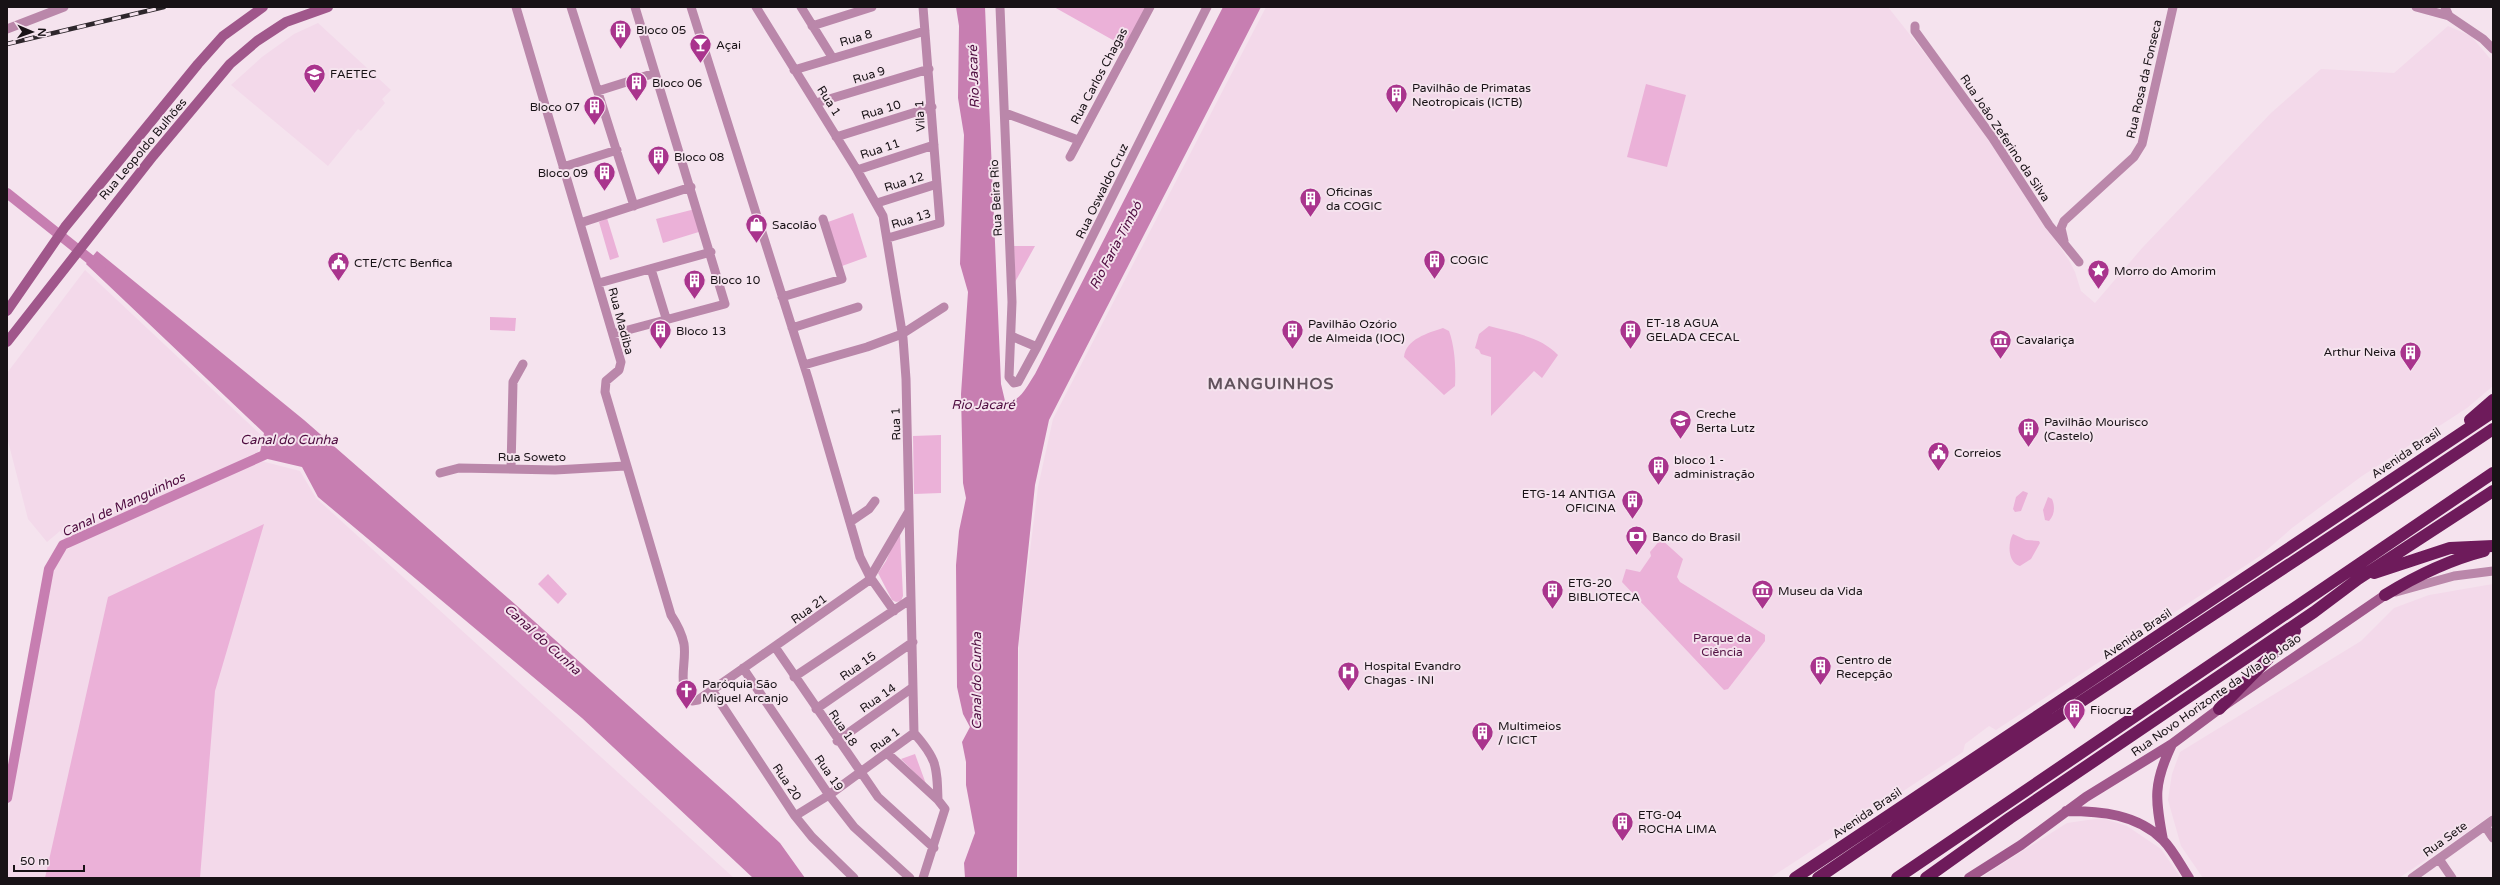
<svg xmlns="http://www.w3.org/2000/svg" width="2500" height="885" font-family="'Varela Round',sans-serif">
<rect width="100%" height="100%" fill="#f5e3ee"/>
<path fill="#f3d9ea" d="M1266 7H1888L1964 103 2070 262 2075 272 2081 291 2095 303 2143 247 2271 113 2321 69 2394 73 2448 26 2471 36 2493 62V386L2467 408 2362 476 2292 528 2260 556 1996 730 1989 726 1965 744 1963 752 1770 878H1019V639L1038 487 1053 419Z
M318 23 391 90 382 99 385 103 361 131 358 129 328 166 231 85 262 57 294 34Z
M85 270 262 436 257 455 261 461 300 471 316 498 734 878H7V818L50 576 60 553 70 548 60 531 47 542 28 519 7 437V373Z
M2493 584V814L2399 878H2203L2181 846 2168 800 2172 774 2180 752 2361 641 2394 608 2429 595Z
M2102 818 2127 826 2161 849 2181 878H1980L2067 823Z"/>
<path fill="#ebb1d8" d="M1054 7H1149L1127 48Z
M1646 84 1686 95 1667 167 1627 157Z
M695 209 702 231 663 243 656 219Z
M853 213 867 257 842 266 828 222Z
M607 218 619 257 610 260 599 222Z
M1014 246H1035L1015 282Z
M490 317 516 318 515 331 490 330Z
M1489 326C1511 332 1542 337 1558 355L1542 378 1534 371 1491 416V357L1481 354 1479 350 1475 348 1479 334Z
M1443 328 1449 331C1455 347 1456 369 1455 386L1444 395 1404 357C1406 339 1428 333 1443 328Z
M941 435V493L914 494 913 436Z
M2023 491 2028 493 2021 511 2015 512 2013 509 2016 497Z
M2048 497 2052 499C2055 506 2055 515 2049 521L2045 520 2043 510Z
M264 524 215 691 200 878H45L108 597Z
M900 534 903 596 901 601 896 602 892 600 878 573 886 561 897 536Z
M2013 534 2026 540 2039 541 2040 543 2031 559 2020 566C2007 563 2008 542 2013 534Z
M1661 539 1683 559 1677 577 1680 582 1765 635V641L1728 689 1724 690 1622 582 1626 569 1640 572 1651 556 1650 552Z
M548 574 567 594 558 604 538 584Z
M915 754 926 784 901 759Z"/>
<path fill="#c77eb1" d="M956 7H985L1001 384 1005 401C1019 405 1028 384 1035 374L1223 7H1261L1049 420 1035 485 1018 648 1017 878H965L964 863 975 833 966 785V762L962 742 970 727 963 714 957 687 956 565 959 531 966 498 963 483 961 394 968 292 960 264 964 135 958 98 959 26Z
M97 251 304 420 516 605 734 800 780 843 805 878H753L582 718 318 497 302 467 259 457 264 433 86 264Z"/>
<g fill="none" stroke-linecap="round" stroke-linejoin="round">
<path stroke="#c77eb1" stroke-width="10" d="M7 193 101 268
M7 798 49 569 63 545 271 452"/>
<path stroke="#ba87aa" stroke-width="9" d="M516 7 621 362 619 370 606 381 605 392 671 615C677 624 682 634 684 644 687 664 676 684 692 701L698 700 868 581 909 511
M571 7 634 206
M691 7 808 378 860 557 870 577 894 611
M756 7 857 170 883 216 903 338 906 379 914 733 829 795 795 816
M801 7 832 57
M1000 7 1012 302 1009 377 1014 383 1018 382 1037 347 1207 7
M2416 7 2449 16 2483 39 2493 49
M2445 7 2449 16
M812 26 872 7
M1915 26V31L1992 137 2049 225 2079 262
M7 29 64 7
M794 70 925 31
M598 91 655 73
M816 103 929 69
M1005 113 1078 140
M836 137 932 107
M1070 157 1150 7
M563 167 617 150
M857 170 934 145
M877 203 937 184
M580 223 691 187
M888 238 940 223 923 7
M2064 241 2061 228 2064 221 2134 157 2142 144 2173 7
M651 269 666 318
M599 283 711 252
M782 297 842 279 823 219
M792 328 858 307
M613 334 725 304 635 7
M1011 336 1037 347
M804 365 867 347 902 334 944 307
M511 469 513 382 523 364
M440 473 459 468 555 470 625 466
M850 522 869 509 875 501
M2396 592 2454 576 2493 571
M775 647 878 797 934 848
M743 668 829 795 854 827 910 878
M794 677 911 599
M712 690 795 816 812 837 854 878
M816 709 913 642
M914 733C937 759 937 766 938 800
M837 741 912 688
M888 754 938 800 945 809 923 878
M2485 826 2493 838
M2439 859 2452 878
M2412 878 2493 820"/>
<path stroke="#a0578b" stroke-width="10" d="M7 311 65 227 198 64 223 36 263 7
M7 342 153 156 230 64 257 41 286 22 328 7
M2066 811C2101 811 2137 814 2163 840 2173 850 2181 866 2189 878
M2163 840C2155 798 2153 784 2172 744
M1969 878 2021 845 2086 797 2172 744 2219 709 2385 595"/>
<path stroke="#6e1b5b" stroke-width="12" d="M2470 420 2493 400
M2374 573 2450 548 2493 546
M2385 595C2416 576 2449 560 2484 551
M2219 709 2295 631
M1795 878 2493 412
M1818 878C2041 725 2269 580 2493 429
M1897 878 2493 473
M1926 878 2010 818 2314 612 2358 579 2493 491"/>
<defs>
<path id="rail" d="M7 44 164 7"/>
</defs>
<use href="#rail" stroke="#2e272c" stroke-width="4.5"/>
<use href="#rail" stroke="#f5e3ee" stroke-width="3" stroke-dasharray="9" stroke-linecap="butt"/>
</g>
<defs>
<symbol id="building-pin" viewBox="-11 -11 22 30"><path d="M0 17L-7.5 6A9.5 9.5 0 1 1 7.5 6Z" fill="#a9348d" stroke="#f5e3ee"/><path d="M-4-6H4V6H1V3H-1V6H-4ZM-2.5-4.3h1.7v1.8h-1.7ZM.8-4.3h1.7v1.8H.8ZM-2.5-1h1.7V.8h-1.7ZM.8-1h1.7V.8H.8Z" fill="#fff"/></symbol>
<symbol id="bar-pin" viewBox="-11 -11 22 30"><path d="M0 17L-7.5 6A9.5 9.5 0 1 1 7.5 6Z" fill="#a9348d" stroke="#f5e3ee"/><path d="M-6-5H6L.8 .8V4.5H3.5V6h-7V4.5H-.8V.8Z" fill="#fff"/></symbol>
<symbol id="school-pin" viewBox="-11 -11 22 30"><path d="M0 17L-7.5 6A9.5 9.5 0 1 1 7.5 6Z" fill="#a9348d" stroke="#f5e3ee"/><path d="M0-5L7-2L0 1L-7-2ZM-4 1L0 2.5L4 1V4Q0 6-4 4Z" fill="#fff"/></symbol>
<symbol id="shop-pin" viewBox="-11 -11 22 30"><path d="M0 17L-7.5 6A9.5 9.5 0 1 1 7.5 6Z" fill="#a9348d" stroke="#f5e3ee"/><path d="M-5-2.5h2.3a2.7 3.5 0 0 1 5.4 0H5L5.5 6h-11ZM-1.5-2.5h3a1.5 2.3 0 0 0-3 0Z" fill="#fff"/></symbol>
<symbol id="civic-pin" viewBox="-11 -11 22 30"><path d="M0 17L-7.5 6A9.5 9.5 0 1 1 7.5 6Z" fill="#a9348d" stroke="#f5e3ee"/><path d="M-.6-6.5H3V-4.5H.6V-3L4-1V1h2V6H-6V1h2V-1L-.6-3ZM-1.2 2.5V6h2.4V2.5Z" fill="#fff"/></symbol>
<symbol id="sight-pin" viewBox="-11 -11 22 30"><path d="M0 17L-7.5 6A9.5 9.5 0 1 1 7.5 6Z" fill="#a9348d" stroke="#f5e3ee"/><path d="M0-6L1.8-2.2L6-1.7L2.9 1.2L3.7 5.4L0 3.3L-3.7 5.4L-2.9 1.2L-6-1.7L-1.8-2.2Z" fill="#fff"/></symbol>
<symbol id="museum-pin" viewBox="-11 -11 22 30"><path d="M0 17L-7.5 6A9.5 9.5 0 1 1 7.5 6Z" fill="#a9348d" stroke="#f5e3ee"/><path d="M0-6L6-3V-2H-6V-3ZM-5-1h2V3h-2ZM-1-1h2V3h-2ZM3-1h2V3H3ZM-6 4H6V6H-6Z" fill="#fff"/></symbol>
<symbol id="bank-pin" viewBox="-11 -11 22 30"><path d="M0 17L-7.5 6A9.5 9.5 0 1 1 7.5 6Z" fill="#a9348d" stroke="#f5e3ee"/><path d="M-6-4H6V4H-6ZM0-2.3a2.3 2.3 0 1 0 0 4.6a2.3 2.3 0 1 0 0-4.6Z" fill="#fff"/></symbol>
<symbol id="hospital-pin" viewBox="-11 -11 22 30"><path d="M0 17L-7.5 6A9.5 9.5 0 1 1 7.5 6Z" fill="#a9348d" stroke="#f5e3ee"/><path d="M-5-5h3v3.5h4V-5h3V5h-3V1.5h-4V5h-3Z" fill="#fff"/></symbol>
<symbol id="church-pin" viewBox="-11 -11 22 30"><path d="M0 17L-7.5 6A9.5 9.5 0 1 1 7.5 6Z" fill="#a9348d" stroke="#f5e3ee"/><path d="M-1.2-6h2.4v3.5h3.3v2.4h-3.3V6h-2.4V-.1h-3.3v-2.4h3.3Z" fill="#fff"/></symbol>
</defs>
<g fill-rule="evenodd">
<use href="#building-pin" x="608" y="18" width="25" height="34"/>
<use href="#bar-pin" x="688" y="32" width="25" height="34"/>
<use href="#school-pin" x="302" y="62" width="25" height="34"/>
<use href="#building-pin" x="624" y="70" width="25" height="34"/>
<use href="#building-pin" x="1384" y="82" width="25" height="34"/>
<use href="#building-pin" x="582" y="94" width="25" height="34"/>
<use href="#building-pin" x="646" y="144" width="25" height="34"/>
<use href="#building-pin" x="592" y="160" width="25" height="34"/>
<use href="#building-pin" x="1298" y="186" width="25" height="34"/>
<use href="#shop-pin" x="744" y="212" width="25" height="34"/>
<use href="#building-pin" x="1422" y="248" width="25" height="34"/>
<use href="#civic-pin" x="326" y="250" width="25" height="34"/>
<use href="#sight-pin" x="2086" y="258" width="25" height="34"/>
<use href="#building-pin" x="682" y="268" width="25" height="34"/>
<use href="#building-pin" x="1618" y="318" width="25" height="34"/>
<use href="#building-pin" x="648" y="318" width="25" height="34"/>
<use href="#building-pin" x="1280" y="318" width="25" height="34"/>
<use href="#museum-pin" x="1988" y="328" width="25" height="34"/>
<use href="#building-pin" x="2398" y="340" width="25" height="34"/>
<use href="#school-pin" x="1668" y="408" width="25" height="34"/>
<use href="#building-pin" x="2016" y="416" width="25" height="34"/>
<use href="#civic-pin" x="1926" y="440" width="25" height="34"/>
<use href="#building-pin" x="1646" y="454" width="25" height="34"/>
<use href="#building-pin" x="1620" y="488" width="25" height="34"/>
<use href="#bank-pin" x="1624" y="524" width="25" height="34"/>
<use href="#building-pin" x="1540" y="578" width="25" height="34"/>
<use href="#museum-pin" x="1750" y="578" width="25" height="34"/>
<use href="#building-pin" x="1808" y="654" width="25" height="34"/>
<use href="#hospital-pin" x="1336" y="660" width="25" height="34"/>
<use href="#church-pin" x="674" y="678" width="25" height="34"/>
<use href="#building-pin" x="2062" y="698" width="25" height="34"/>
<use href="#building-pin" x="1470" y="720" width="25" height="34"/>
<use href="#building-pin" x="1610" y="810" width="25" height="34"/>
</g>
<g text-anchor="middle" stroke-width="4" stroke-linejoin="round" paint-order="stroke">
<g font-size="12" fill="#181216" stroke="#f5e3ee" text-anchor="start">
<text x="636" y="34">Bloco 05</text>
<text x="716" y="49">Açai</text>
<text x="330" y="78">FAETEC</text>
<text x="652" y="87">Bloco 06</text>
<text x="1412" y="92">Pavilhão de Primatas<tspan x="1412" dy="14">Neotropicais (ICTB)</tspan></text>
<text x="580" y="111" text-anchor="end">Bloco 07</text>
<text x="674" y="161">Bloco 08</text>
<text x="588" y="177" text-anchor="end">Bloco 09</text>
<text x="1326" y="196">Oficinas<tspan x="1326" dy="14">da COGIC</tspan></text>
<text x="772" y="229">Sacolão</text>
<text x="1450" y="264">COGIC</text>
<text x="354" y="267">CTE/CTC Benfica</text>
<text x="2114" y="275">Morro do Amorim</text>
<text x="710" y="284">Bloco 10</text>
<text x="1646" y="327">ET-18 AGUA<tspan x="1646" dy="14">GELADA CECAL</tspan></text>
<text x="1308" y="328">Pavilhão Ozório<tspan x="1308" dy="14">de Almeida (IOC)</tspan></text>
<text x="676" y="335">Bloco 13</text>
<text x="2016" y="344">Cavalariça</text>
<text x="2396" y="356" text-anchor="end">Arthur Neiva</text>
<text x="1696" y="418">Creche<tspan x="1696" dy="14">Berta Lutz</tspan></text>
<text x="2044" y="426">Pavilhão Mourisco<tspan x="2044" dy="14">(Castelo)</tspan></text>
<text x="1954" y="457">Correios</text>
<text x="1674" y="464">bloco 1 -<tspan x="1674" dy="14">administração</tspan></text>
<text x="1616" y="498" text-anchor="end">ETG-14 ANTIGA<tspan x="1616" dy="14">OFICINA</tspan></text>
<text x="1652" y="541">Banco do Brasil</text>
<text x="1568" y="587">ETG-20<tspan x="1568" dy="14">BIBLIOTECA</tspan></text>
<text x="1778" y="595">Museu da Vida</text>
<text x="1836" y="664">Centro de<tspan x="1836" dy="14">Recepção</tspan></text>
<text x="1364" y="670">Hospital Evandro<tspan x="1364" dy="14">Chagas - INI</tspan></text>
<text x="702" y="688">Paróquia São<tspan x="702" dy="14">Miguel Arcanjo</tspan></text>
<text x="2090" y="714">Fiocruz</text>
<text x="1498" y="730">Multimeios<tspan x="1498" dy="14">/ ICICT</tspan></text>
<text x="1638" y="819">ETG-04<tspan x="1638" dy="14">ROCHA LIMA</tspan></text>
</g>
<g font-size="12" fill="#181216" stroke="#f5e3ee">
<text transform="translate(856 38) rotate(-16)" y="4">Rua 8</text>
<text transform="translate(869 75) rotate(-17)" y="4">Rua 9</text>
<text transform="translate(1099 76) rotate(-62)" y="4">Rua Carlos Chagas</text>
<text transform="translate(2144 79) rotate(-77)" y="4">Rua Rosa da Fonseca</text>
<text transform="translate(829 101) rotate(58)" y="4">Rua 1</text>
<text transform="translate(881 110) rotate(-17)" y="4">Rua 10</text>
<text transform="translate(920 116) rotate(-93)" y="4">Vila 1</text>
<text transform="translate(2005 138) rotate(56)" y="4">Rua João Zeferino da Silva</text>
<text transform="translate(143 149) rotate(-50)" y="4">Rua Leopoldo Bulhões</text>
<text transform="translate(880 149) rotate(-18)" y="4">Rua 11</text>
<text transform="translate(904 182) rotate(-17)" y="4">Rua 12</text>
<text transform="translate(1102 191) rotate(-64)" y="4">Rua Oswaldo Cruz</text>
<text transform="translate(996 198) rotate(-93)" y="4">Rua Beira Rio</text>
<text transform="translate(911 219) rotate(-17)" y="4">Rua 13</text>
<text transform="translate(621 321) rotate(75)" y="4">Rua Madiba</text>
<text transform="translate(896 424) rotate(-92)" y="4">Rua 1</text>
<text transform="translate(2406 453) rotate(-34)" y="4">Avenida Brasil</text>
<text x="532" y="461">Rua Soweto</text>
<text transform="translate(809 609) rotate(-36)" y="4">Rua 21</text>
<text transform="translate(2137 634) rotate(-34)" y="4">Avenida Brasil</text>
<text transform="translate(858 666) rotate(-35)" y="4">Rua 15</text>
<text transform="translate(2216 695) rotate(-35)" y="4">Rua Novo Horizonte da Vila do João</text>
<text transform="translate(878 698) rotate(-35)" y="4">Rua 14</text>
<text transform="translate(843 728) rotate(56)" y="4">Rua 18</text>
<text transform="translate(885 740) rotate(-37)" y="4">Rua 1</text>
<text transform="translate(829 773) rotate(55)" y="4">Rua 19</text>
<text transform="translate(787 782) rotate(56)" y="4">Rua 20</text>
<text transform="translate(1867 813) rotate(-34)" y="4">Avenida Brasil</text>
<text transform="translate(2445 839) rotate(-36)" y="4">Rua Sete</text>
</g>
<g font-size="12" fill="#531244" stroke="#f5e3ee">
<text x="1722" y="642">Parque da<tspan x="1722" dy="14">Ciência</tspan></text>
</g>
<g font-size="13" font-style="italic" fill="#4d0a3e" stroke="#f5e3ee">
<text transform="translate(973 77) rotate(-92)" y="5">Rio Jacaré</text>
<text transform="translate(1115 245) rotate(-62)" y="5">Rio Faria-Timbó</text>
<text x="983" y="409">Rio Jacaré</text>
<text x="289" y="444">Canal do Cunha</text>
<text transform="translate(123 504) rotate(-25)" y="5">Canal de Manguinhos</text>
<text transform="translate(543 639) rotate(42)" y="5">Canal do Cunha</text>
<text transform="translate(976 681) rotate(-90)" y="5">Canal do Cunha</text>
</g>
<g font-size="16" font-weight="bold" letter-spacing="1" fill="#61525c" stroke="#f5e3ee">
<text x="1271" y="389">MANGUINHOS</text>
</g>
</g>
<rect width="2500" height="885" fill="none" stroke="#181216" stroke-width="16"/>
<g transform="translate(32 32) rotate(92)" stroke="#f5e3ee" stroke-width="3" paint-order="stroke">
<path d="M0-3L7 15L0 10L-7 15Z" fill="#181216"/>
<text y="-6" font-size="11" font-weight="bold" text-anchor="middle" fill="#181216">N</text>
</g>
<path d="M14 865v6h70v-6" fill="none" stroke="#181216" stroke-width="2"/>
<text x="20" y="865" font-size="12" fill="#181216" stroke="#f5e3ee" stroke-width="3" paint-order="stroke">50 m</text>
</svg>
